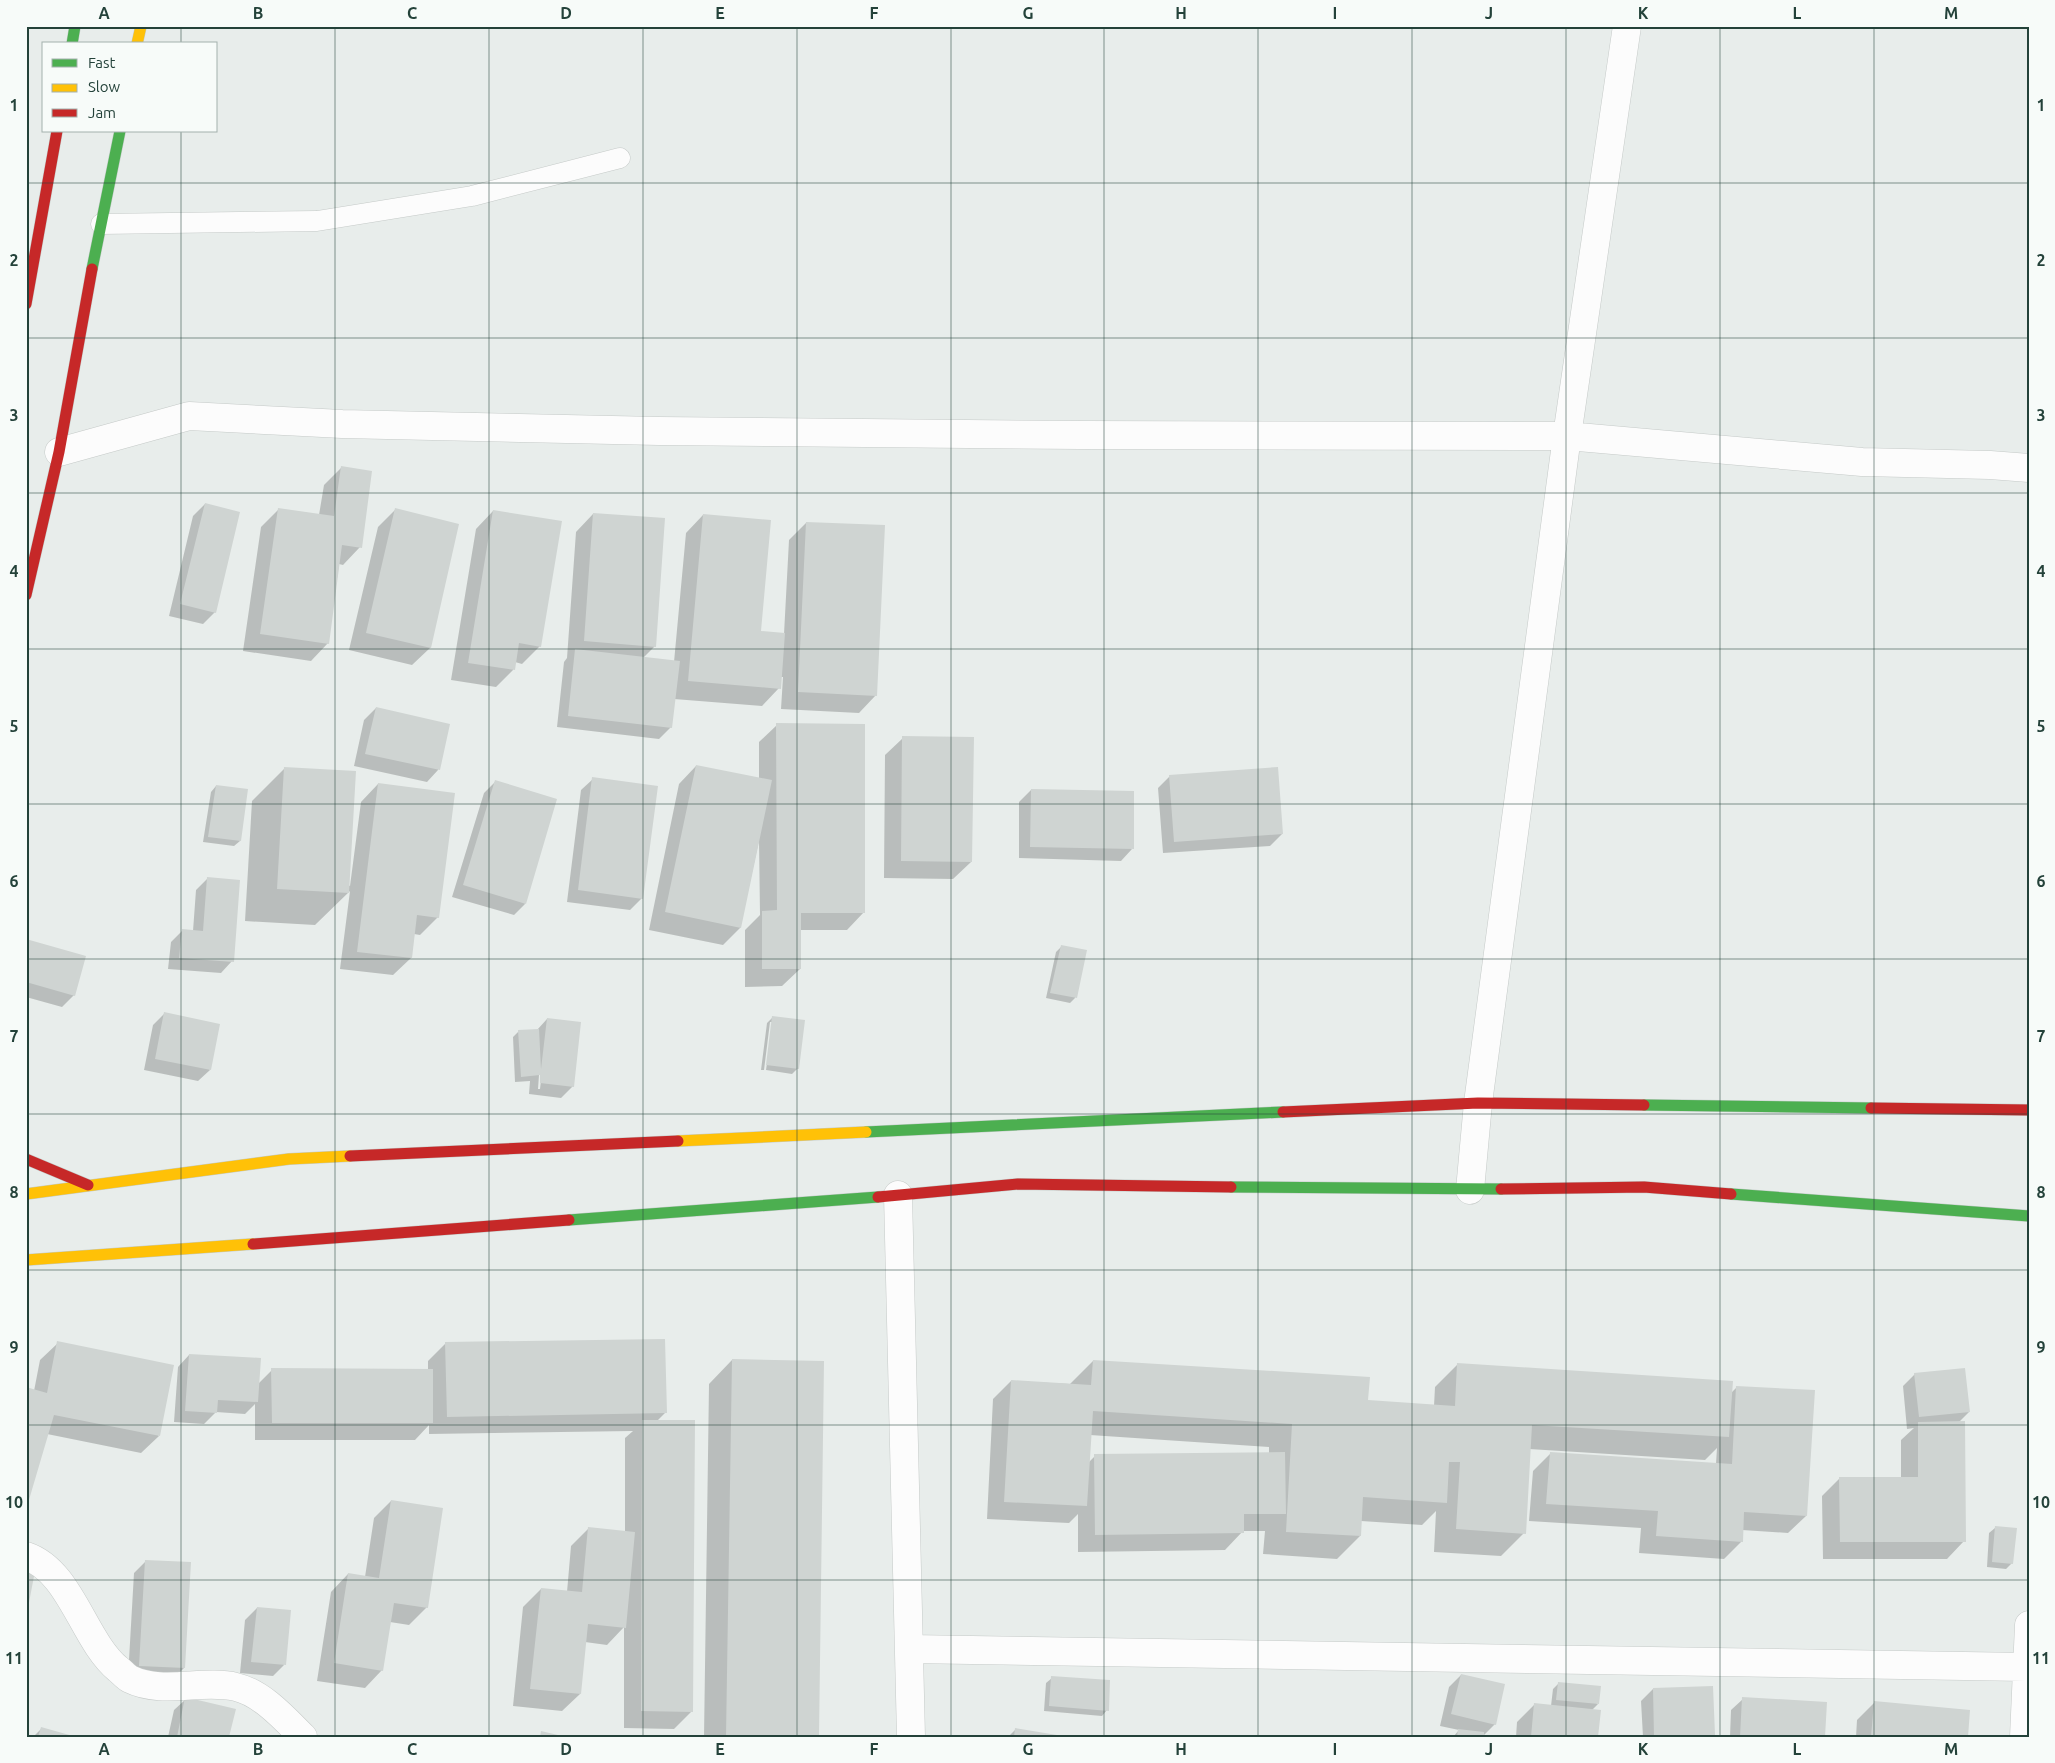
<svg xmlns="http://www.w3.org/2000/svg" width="2055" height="1763" font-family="Ubuntu,sans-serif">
<rect width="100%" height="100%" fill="#e8edeb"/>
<path fill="#0003" fill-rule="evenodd" d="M341 468 360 547 343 565 339 564 328 643 311 661 243 651 261 527 278 510 319 515 324 485Z
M205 504 215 612 203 624 169 616 193 516Z
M395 510 458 525 430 648 412 665 349 650 378 527Z
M493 511 540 646 522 664 515 662 513 670 496 687 451 680 476 529Z
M593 514 655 646 643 658 674 662 686 533 703 515 760 632 784 634 789 540 806 523 876 695 859 713 781 709 783 677H780L779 688 762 706 674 699 671 727 659 739 557 727 564 662 567 658 576 532Z
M376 708 448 725 438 770 427 782 354 766 364 720Z
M777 725 864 912 847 930H800V969L782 986 745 987V930L760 915 759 840 740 928 723 945 649 930 679 784 696 766 759 779V742Z
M903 738 971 862 953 879 884 878 885 755Z
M285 768 348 885 350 886 361 802 378 784 438 917 420 935 414 934 411 958 393 975 340 969 350 891 315 925 245 921 252 801Z
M1170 776 1282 834 1270 846 1163 853 1158 788Z
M593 779 642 898 630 910 567 902 581 790Z
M495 782 525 904 514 915 452 897 484 793Z
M216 786 240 841 234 846 203 842 211 792Z
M1031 790 1132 849 1121 861 1019 858V802Z
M208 878 232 961 221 973 168 969 171 942 183 930 193 931 196 890Z
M26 941 74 995 62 1007 26 997Z
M1062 946 1086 951 1075 998 1070 1003 1046 998 1056 952Z
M164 1014 210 1070 198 1081 144 1070 153 1025Z
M773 1017 798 1068 792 1074 766 1070 773 1022H770L764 1070H761L767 1023Z
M547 1019 573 1086 561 1098 529 1094 530 1081 515 1082 513 1037 519 1031 537 1030ZM542 1072 540 1089H538L539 1075Z
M58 1343 159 1436 141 1453 47 1434 34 1391 40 1360Z
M446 1343 665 1413 657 1421 692 1711 674 1729 624 1728V1627L607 1645 585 1642 580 1694 562 1711 513 1706 523 1607 541 1589 567 1592 571 1546 588 1529 625 1532V1438L633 1431 429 1434V1425L415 1440H255V1404L245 1414 216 1412 204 1424 174 1422 178 1367 189 1355 258 1384 272 1370H428V1361Z
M732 1360 818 1737H704L709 1384Z
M1093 1361 1367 1401 1434 1406 1435 1387 1458 1364 1731 1393 1737 1387 1806 1516 1788 1533 1742 1530V1541L1724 1559 1639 1553 1641 1528 1529 1521 1533 1471 1550 1454 1716 1464 1717 1448 1705 1460 1529 1449 1524 1533 1501 1556 1434 1552 1436 1511 1422 1525 1361 1521 1360 1536 1337 1559 1263 1554 1265 1531H1243L1225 1550 1078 1552V1514L1069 1523 987 1519 993 1399 1011 1381 1070 1384ZM1090 1435 1269 1447V1453L1095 1456 1089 1462Z
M1915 1374 1969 1412 1958 1423 1964 1541 1947 1559H1823L1822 1496 1839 1479 1901 1478V1440L1914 1428 1907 1429 1903 1386Z
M391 1501 427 1607 409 1625 390 1622 382 1670 365 1688 317 1681 331 1592 348 1574 365 1577 374 1518Z
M1995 1528 2012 1563 2006 1569 1987 1567 1989 1533Z
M146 1561 184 1668 173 1679 128 1677 134 1573Z
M257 1608 284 1665 273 1676 240 1673 245 1620Z
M1461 1675 1495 1724 1482 1737H1453L1459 1730 1440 1726 1449 1687Z
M1052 1678 1107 1710 1102 1716 1044 1711 1046 1683Z
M1559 1683 1598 1704 1591 1711 1597 1737H1516L1517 1722 1535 1704 1551 1706 1553 1689Z
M1653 1689 1714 1734 1711 1737H1643L1641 1701Z
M186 1699 228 1737H168L174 1710Z
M1743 1699 1824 1737H1730L1731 1710Z
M1874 1703 1967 1737H1856L1857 1720Z
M42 1728 70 1737H33Z
M1016 1729 1061 1737H1008Z"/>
<path fill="#cfd4d2" d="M341 466 372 471 362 548 342 545 329 644 260 634 278 508 334 516Z
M205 503 240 512 216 613 180 604Z
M395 508 459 524 431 648 366 633Z
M493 510 562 521 541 647 519 643 515 670 468 663Z
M593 513 665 518 656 647 584 641Z
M703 514 771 520 761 631 785 633 781 689 688 681Z
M806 522 885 525 877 696 798 692Z
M575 649 680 661 672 728 568 716Z
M376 707 450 724 440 770 365 754Z
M776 723 865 724V913H801V969H762V911L777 910Z
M902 736 974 737 972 862 901 861Z
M696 765 772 780 741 928 665 912Z
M284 767 356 771 349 893 277 889Z
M1278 767 1283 834 1174 842 1169 775Z
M592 777 658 786 643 899 578 890Z
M495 780 557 799 526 904 463 885Z
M378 783 455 793 439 918 417 915 412 958 357 952Z
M216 785 248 789 241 841 208 837Z
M1031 789 1134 791V849L1030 847Z
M207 877 240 880 234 962 179 958 182 929 203 931Z
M26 939 86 956 75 996 26 982Z
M1061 945 1087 950 1077 998 1050 993Z
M164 1012 220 1024 211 1070 155 1059Z
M772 1016 805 1020 799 1069 766 1065Z
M547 1018 581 1022 574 1087 540 1083V1075L521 1077 518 1030 539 1029 541 1069Z
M665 1339 667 1413 447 1417 445 1342Z
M57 1341 174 1365 160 1436 54 1415 26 1510V1387L47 1393Z
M189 1354 261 1358 258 1402 218 1400 217 1413 185 1411Z
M732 1359 824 1361 819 1737H726Z
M1093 1360 1370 1377 1368 1400 1455 1406 1457 1363 1733 1381 1729 1437 1532 1425 1526 1534 1456 1529 1460 1462H1449L1447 1503 1363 1497 1361 1536 1286 1532 1292 1424 1093 1411 1087 1506 1004 1502 1011 1380 1091 1385Z
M271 1368 433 1369V1423H272Z
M1965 1368 1970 1412 1919 1417 1914 1373Z
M1736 1386 1815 1390 1807 1516 1744 1512 1743 1542 1656 1536 1658 1511 1546 1504 1550 1452 1732 1464Z
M642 1420H695L693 1712 641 1711Z
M1965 1421 1966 1542H1840L1839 1477H1918V1422Z
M1285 1452 1286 1514H1244V1533L1095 1535 1094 1454Z
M391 1500 443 1508 428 1608 394 1603 383 1671 334 1663 348 1573 379 1578Z
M1995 1526 2017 1528 2013 1564 1992 1562Z
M588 1527 635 1532 626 1628 588 1624 581 1694 530 1689 541 1588 582 1592Z
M145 1560 191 1562 185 1668 139 1666Z
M26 1570 35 1571 27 1613H26Z
M257 1607 291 1610 286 1665 251 1662Z
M1461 1674 1505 1684 1496 1725 1451 1714Z
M1051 1676 1110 1680 1109 1711 1049 1706Z
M1558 1682 1601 1686 1599 1704 1556 1700Z
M1713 1686 1715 1735 1654 1737 1653 1688Z
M185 1697 236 1709 229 1737H177Z
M1742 1697 1827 1702 1825 1737H1740Z
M1874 1701 1970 1710 1968 1737H1871Z
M1534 1703 1601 1710 1598 1737H1531Z
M41 1727 73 1736V1737H38Z
M1015 1728 1063 1736V1737H1014Z
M1458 1729 1484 1732V1737H1457Z
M541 1731 562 1736V1737H540Z"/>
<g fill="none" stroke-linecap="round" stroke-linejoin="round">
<defs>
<path id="lane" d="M101 224 317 221 472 196 620 158"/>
<path id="street" d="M59 452 189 416 342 424 659 431 1081 435 1567 436 1862 462 1990 465 2029 468
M1470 1190 1478 1103 1567 436 1627 26
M898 1195 911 1737
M26 1556C71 1571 83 1640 118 1669 122 1672 126 1677 130 1679 162 1695 203 1679 236 1687 262 1693 285 1719 303 1737
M909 1649 2026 1667
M2024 1737 2029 1625"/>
<path id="fast" d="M72 44 75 26
M92 269 120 131
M1644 1105 1871 1108
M866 1132 1283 1112
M1231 1187 1501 1189
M1731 1194 2029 1216
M569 1220 878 1197"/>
<path id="slow" d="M137 44 141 26
M678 1141 866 1132
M26 1194 289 1159 350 1156
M26 1260 253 1244"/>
<path id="jam" d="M26 304 57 131
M26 595 59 452 92 269
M1871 1108 2029 1110
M1283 1112 1478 1103 1644 1105
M350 1156 678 1141
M26 1159 88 1185
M1501 1189 1644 1187 1731 1194
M878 1197 1018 1184 1231 1187
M253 1244 569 1220"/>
</defs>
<use href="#lane" stroke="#c5cac8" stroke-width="21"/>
<use href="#street" stroke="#c5cac8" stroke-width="29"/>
<use href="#fast" stroke="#c3cbc8" stroke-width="12"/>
<use href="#slow" stroke="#c3cbc8" stroke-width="12"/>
<use href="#jam" stroke="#c3cbc8" stroke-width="12"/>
<use href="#lane" stroke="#fcfcfc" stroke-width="20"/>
<use href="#street" stroke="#fcfcfc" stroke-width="28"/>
<use href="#fast" stroke="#4caf50" stroke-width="11"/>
<use href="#slow" stroke="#ffc107" stroke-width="11"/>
<use href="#jam" stroke="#c62828" stroke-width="11"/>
</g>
<path fill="none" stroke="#24423a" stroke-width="1" stroke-opacity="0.55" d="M181 26V44M335 26V1737M489 26V1737M643 26V1737M797 26V1737M951 26V1737M1104 26V1737M1258 26V1737M1412 26V1737M1566 26V1737M1720 26V1737M1874 26V1737M181 131V1737M26 183H2029M26 338H2029M26 493H2029M26 649H2029M26 804H2029M26 959H2029M26 1114H2029M26 1270H2029M26 1425H2029M26 1580H2029"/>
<rect width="2055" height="1763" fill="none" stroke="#f7fbf9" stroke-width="55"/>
<rect x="42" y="42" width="175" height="90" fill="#f7fbf9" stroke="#a3b1ad"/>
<rect x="52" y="59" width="25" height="8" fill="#4caf50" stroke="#a3b1ad"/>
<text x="88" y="68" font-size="15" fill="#24423a">Fast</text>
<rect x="52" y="84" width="25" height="8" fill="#ffc107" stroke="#a3b1ad"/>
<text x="88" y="92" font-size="15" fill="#24423a">Slow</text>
<rect x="52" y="109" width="25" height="8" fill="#c62828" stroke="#a3b1ad"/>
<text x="88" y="118" font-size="15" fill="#24423a">Jam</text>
<rect x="28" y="28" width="2000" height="1708" fill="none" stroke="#24423a" stroke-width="2"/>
<g font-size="16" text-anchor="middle" font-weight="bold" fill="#24423a">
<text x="104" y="19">A</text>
<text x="258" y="19">B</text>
<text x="412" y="19">C</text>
<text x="566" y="19">D</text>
<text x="720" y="19">E</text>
<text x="874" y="19">F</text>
<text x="1028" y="19">G</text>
<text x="1181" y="19">H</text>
<text x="1335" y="19">I</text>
<text x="1489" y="19">J</text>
<text x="1643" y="19">K</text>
<text x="1797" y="19">L</text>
<text x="1951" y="19">M</text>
<text x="14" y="111">1</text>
<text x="2041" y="111">1</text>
<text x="14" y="266">2</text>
<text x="2041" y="266">2</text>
<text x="14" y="421">3</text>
<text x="2041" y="421">3</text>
<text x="14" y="577">4</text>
<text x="2041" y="577">4</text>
<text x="14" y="732">5</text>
<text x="2041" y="732">5</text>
<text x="14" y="887">6</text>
<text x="2041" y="887">6</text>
<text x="14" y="1042">7</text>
<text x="2041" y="1042">7</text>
<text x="14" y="1198">8</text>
<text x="2041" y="1198">8</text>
<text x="14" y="1353">9</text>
<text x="2041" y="1353">9</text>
<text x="14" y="1508">10</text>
<text x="2041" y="1508">10</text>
<text x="14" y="1664">11</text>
<text x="2041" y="1664">11</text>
<text x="104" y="1755">A</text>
<text x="258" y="1755">B</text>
<text x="412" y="1755">C</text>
<text x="566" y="1755">D</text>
<text x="720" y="1755">E</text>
<text x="874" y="1755">F</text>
<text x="1028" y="1755">G</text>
<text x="1181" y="1755">H</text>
<text x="1335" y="1755">I</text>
<text x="1489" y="1755">J</text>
<text x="1643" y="1755">K</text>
<text x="1797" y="1755">L</text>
<text x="1951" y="1755">M</text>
</g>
</svg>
